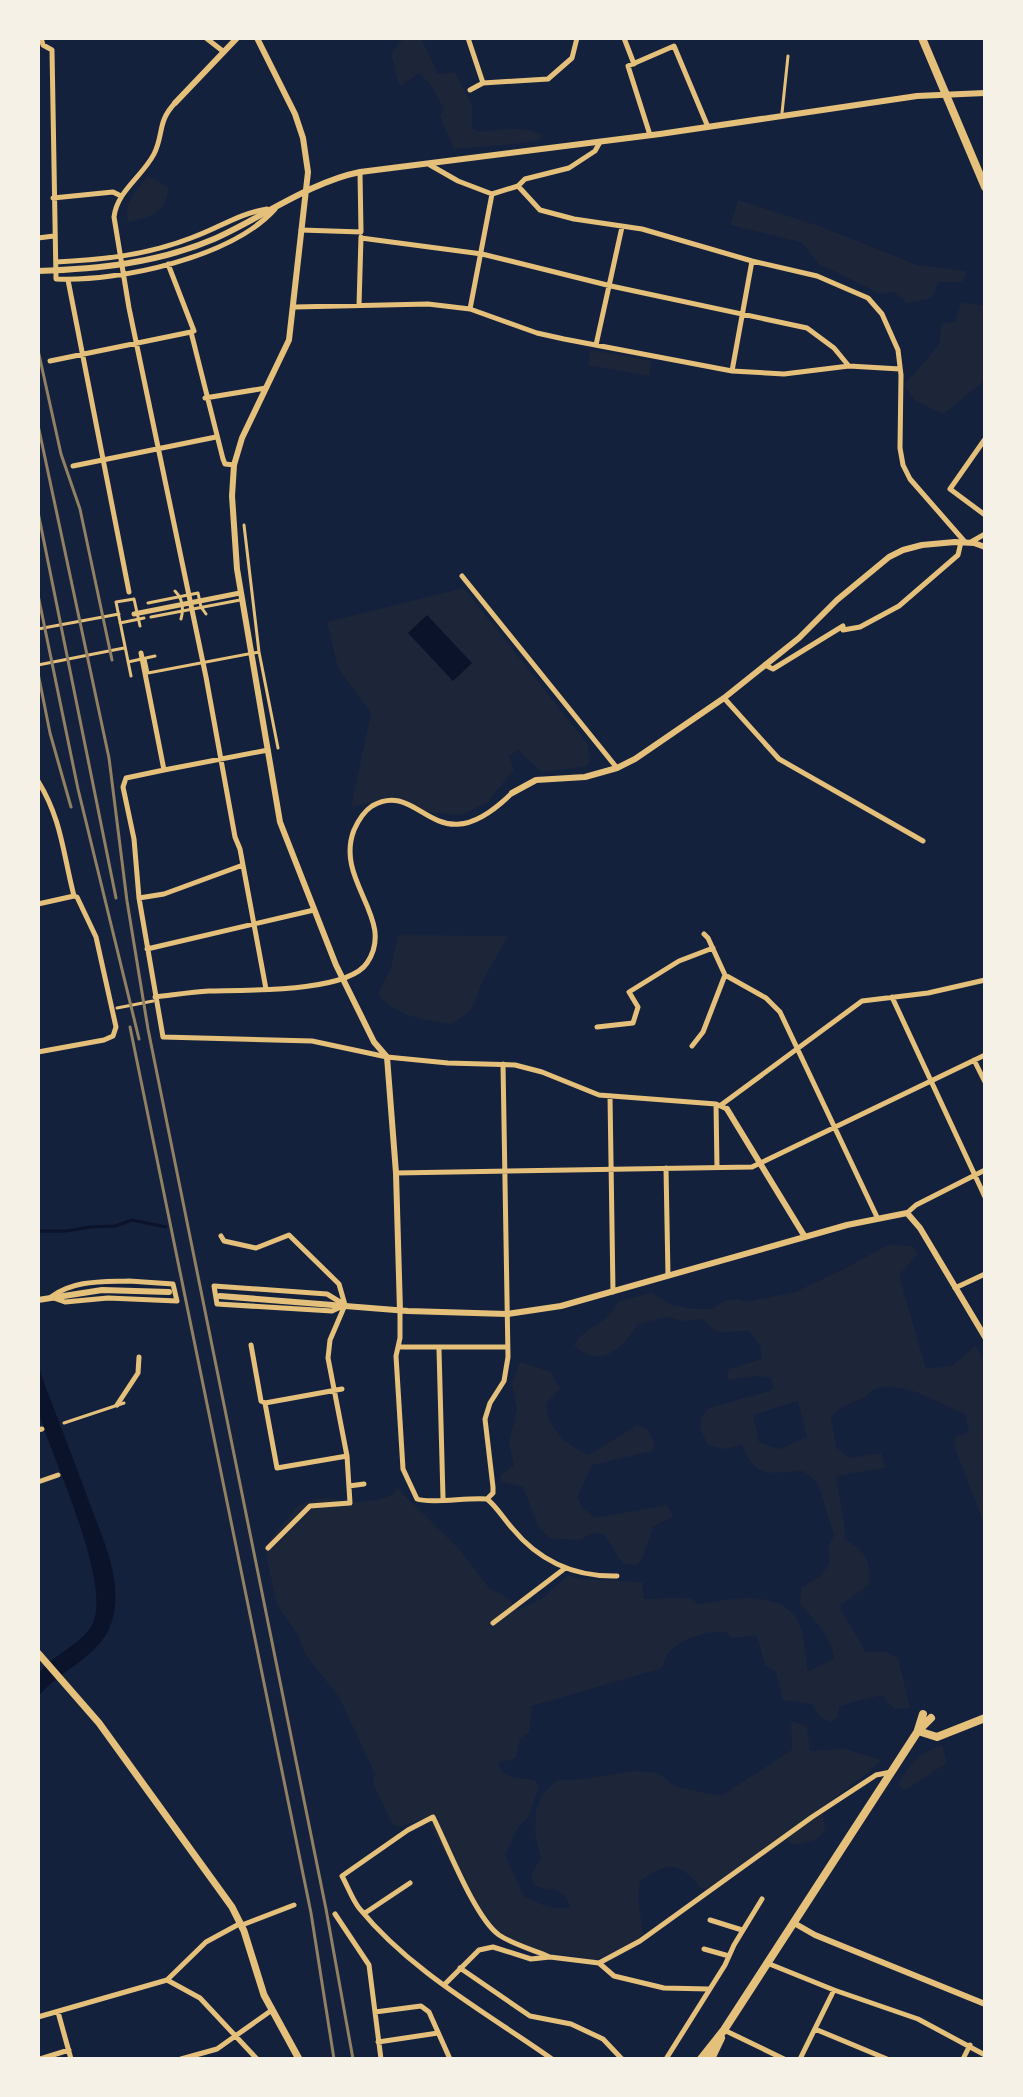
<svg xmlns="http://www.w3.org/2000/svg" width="1023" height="2097" font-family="Signika,sans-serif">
<rect width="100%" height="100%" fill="#14213d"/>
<path fill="#1d2539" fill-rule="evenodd" d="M404 38H421L438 74 455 72 472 105V128L478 132C498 131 525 124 542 135L539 140 514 144 454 149 440 117 444 109 430 84 419 73 400 86 398 82 391 53Z
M148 176 169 188C163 217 153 215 128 222 123 202 137 191 148 176Z
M738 200 819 226 917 265 967 271 962 282H939L931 298 907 303 894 292 881 294 819 264 801 242 730 225Z
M961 302 985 306 984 381 943 414 916 401 904 385 939 345 941 324 956 321Z
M591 350 652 361 649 376 588 365Z
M464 588 588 745 590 760 587 766 542 772 518 750 509 756 514 769 487 803 460 815 428 812 393 798 351 807 371 713 338 668 327 622Z
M398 935 508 936 482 982 472 1009 452 1024C425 1020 396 1017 378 994L391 968Z
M888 1245 912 1246 918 1254 899 1275 926 1369 953 1365 975 1346 985 1360V1526L954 1445 956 1437 969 1432 965 1414C940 1405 901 1377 873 1390 869 1392 867 1396 863 1398 849 1405 841 1405 831 1417L836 1447 849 1458 881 1453 885 1468 836 1476 845 1529 844 1538C867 1554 870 1557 869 1585L840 1605 842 1612 866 1652H885L898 1658 910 1708 894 1709 882 1695 839 1706 838 1716 831 1722 820 1717 812 1704 783 1700 776 1672 765 1665 757 1635 732 1638 726 1632C710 1630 682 1638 671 1650 666 1655 665 1662 662 1668L532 1706 529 1732 520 1739 516 1758 498 1763C502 1780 521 1777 536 1781L539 1786 528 1818 518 1827 505 1855 524 1897C539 1903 556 1913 571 1906 557 1882 555 1893 535 1886L531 1874 541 1859 535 1834 536 1810 543 1793 558 1780H576L635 1771 658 1773 676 1787 721 1796 792 1750 791 1721 807 1726 810 1751 846 1749 881 1760 869 1772 822 1807 825 1831 815 1840 793 1845 783 1837 707 1889 701 1888C679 1861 669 1861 640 1881L638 1897 643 1934 634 1942 595 1960 538 1951 490 1929 470 1902 430 1824 424 1819 400 1827 393 1825 373 1784 375 1774 339 1697 305 1654 298 1635 277 1605 265 1550 268 1542 298 1506 314 1499 332 1498 351 1503 378 1500 394 1494 396 1487 460 1550 489 1588 508 1598 518 1610 543 1598 568 1575 581 1579 642 1582 644 1599 690 1598 699 1604C728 1600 773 1589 795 1616 805 1630 805 1655 808 1671L834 1659C832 1636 815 1621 800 1604L801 1588 820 1576 830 1563 828 1548 834 1535 818 1483 803 1471C768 1472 758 1481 742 1445L723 1449 708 1445 700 1428 701 1417 709 1408 769 1391 774 1387 770 1378 753 1376 729 1380 727 1374 729 1369 762 1359 760 1345 749 1331 717 1332 701 1319 683 1321 666 1317 638 1324C623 1347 601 1371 574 1345 586 1325 606 1326 619 1301L652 1293 670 1304 692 1309H712L726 1300 737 1299 748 1302 795 1292 840 1271ZM798 1401 807 1437 779 1449 759 1442 753 1415Z
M520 1362 551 1372 560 1389 546 1403C547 1428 567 1446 589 1455L637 1425 647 1429 655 1443 652 1451 592 1465 577 1497 582 1507 595 1518 667 1505 673 1516 653 1527 643 1557 637 1565 623 1564 604 1534 592 1533 580 1540 550 1538 539 1528 523 1487 501 1481V1475L514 1465 509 1443 517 1409 512 1384Z
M942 1745 947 1763 905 1790 898 1784C913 1762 917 1754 942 1745Z"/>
<path fill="#0b132b" d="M427 615 472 663 453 681 408 633Z
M38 1366C54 1410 71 1452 87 1496 101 1536 129 1588 108 1631 92 1661 58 1671 38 1697V1674C52 1655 82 1644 92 1625 113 1585 53 1460 39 1414 35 1400 38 1381 38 1366Z"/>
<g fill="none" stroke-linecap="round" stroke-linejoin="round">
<path stroke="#0b132b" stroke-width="3" d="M38 1231H66L90 1227 115 1226 132 1220 166 1227"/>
<path stroke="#e5c07b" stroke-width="3" d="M782 113 788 56
M244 525 259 652 278 748
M175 591C183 599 184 608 181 619
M148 603 198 593 201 607 206 614
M151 617 240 600
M120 623 144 618
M38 629 119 614
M145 659 148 673 259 652
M128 662 155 656
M38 665 124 648
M131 676 116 602 134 599 140 626
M117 1008 153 1001
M64 1423 124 1403"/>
<path stroke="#e5c07b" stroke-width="5" d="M41 38 43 45 52 50 56 279C120 282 232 257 275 209
M206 38 224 52
M468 38 483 83
M624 38 634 64
M470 90 483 83 548 79 572 58 577 38
M175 103C157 122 164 134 154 154 142 177 117 191 114 217L129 308 206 677 235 837 240 849 266 989
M650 135 628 66 674 46 708 127
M430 165 458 181 492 194 518 186 525 179 569 168 595 151 600 142
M518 186 540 210 574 219 642 229 752 261 817 276 868 298 882 314 898 350 901 375 900 448 903 465 910 479 965 542
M53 198 113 192 121 196
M301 230 361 232 360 172
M38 238 54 236
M361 238 482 254 611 286 807 328 834 348 848 365
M56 262C102 260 147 255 191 238 217 229 240 213 267 209
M168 264 194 331
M68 280 129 592
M359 306 361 237
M295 307 428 304 470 309 537 333 564 339 732 371 784 374 849 366 900 369
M470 309 492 194
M596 345 622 227
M50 361 191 332 223 459 225 464 234 465
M732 371 752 261
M205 398 266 388
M985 439 950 489 985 515
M73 466 216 437
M971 542 985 534
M462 576 617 768
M134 614 240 593
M843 630 860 627 899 606 958 555 961 542
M141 653 164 770 126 778 123 787 134 839 139 898 163 1037 312 1041 387 1057 448 1063 515 1065 542 1072 599 1095 716 1104 727 1109
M765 665 773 669 843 626
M724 698 779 759 923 841
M164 770 268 750
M38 781C62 820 63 854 74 896L77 897 96 937 116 1027 113 1036 104 1040 38 1052
M139 898 164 894 243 865
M38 904 74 896
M704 934 708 938 725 975
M147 949 314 910
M155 997C173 995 191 992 209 991 244 990 347 993 367 963 397 919 334 881 354 830 358 821 363 812 372 806 422 777 434 870 512 793
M892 997 985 1197
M597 1027 633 1023 638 1007 629 992 679 961 713 948
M692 1046 703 1032 725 975 766 998 780 1012 877 1217
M974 1060 985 1082
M610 1096 613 1292
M716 1104 717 1168
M721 1105 862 1001 928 993 985 980
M666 1168 668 1276
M396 1173 752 1167 985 1055
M907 1213 916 1205 985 1170
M221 1236 224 1241 256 1248 289 1235 339 1284 345 1305 330 1340 328 1358 347 1456 350 1503 310 1506 268 1548
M129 1281 173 1284 177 1301 108 1298 65 1302 51 1297C74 1280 101 1282 129 1281Z
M214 1286 327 1294 345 1305 332 1311 217 1304Z
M955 1288 985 1274
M400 1311V1338L396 1356 403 1469 417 1499C431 1504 469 1497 487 1499 497 1507 503 1518 512 1528 539 1561 574 1577 617 1576
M251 1345 261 1401 265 1403 342 1389
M399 1347H506
M439 1349 443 1498
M265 1403 277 1468 347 1456
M117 1405 138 1373 139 1357
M38 1430 42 1429
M38 1482 58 1475
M349 1486 364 1484
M487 1499 493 1493V1487L485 1419 490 1403 504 1381 508 1357 503 1064
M493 1623 564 1569
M365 1913 410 1883
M335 1914 369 1965 381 2059
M710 1920 742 1930
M242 1925 294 1905
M704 1949 729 1956
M550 1957C534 1950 514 1945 499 1935 475 1918 447 1845 433 1817L408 1830 342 1876C348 1887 352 1899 359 1908 411 1972 487 2013 552 2059
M599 1963 640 1941 812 1817 876 1775 891 1772
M767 1963 834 1990 918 2019 985 2055
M460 1968 530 2016 571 2024 603 2039 622 2059
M167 1980 200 1998 257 2059
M445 1984 479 1950 493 1947 531 1959 550 1957 599 1963 614 1976 664 1988 709 1989
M58 2012 71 2059
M375 2012 421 2006 429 2012 450 2059
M38 2017 167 1980 206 1942 241 1923
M815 2029 887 2059
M724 2030 784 2059
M378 2042 438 2033
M40 2059 69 2050
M181 2059 217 2049 272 2010
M666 2059 725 1965 734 1945 762 1899
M800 2059 834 1990
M963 2059 970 2045"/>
<path stroke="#e5c07b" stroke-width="6" d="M257 38 295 114 303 138 308 172 289 340 242 438 234 465 232 496 237 569 280 822 336 965 374 1042 387 1057 396 1173 400 1311
M175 103 237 38
M38 271C98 269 158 263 214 239 261 218 310 182 360 172L660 134 917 96 985 93
M512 793 536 780 585 777 617 768 635 759 724 698 799 638 837 600 889 557 903 550 922 545 955 542 974 543 985 547
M727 1109 805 1237
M220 1296 408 1311 507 1314 561 1306 847 1225 907 1213 920 1228 985 1337
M38 1300 102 1290 169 1292
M794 1923 815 1935 985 2004"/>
<path stroke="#e5c07b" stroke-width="7" d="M38 1653 99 1723 232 1907 244 1931 264 1995 299 2059"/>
<path stroke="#e5c07b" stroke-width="8" d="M922 38 985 187
M918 1730 923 1714
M918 1731 937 1737 985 1718
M701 2059 724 2030 918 1731 931 1718
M711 2059 721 2038"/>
<path stroke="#918062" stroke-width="3" d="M38 350 61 454 80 509 112 660
M38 425 109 758 127 901 148 1029 326 1909 353 2059
M38 512 116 898
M38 595 78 789 139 1039
M38 673 50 733 71 807
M130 1027 311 1913 334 2059"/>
</g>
<rect width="1023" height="2097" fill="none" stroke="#f6f1e7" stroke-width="80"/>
</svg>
